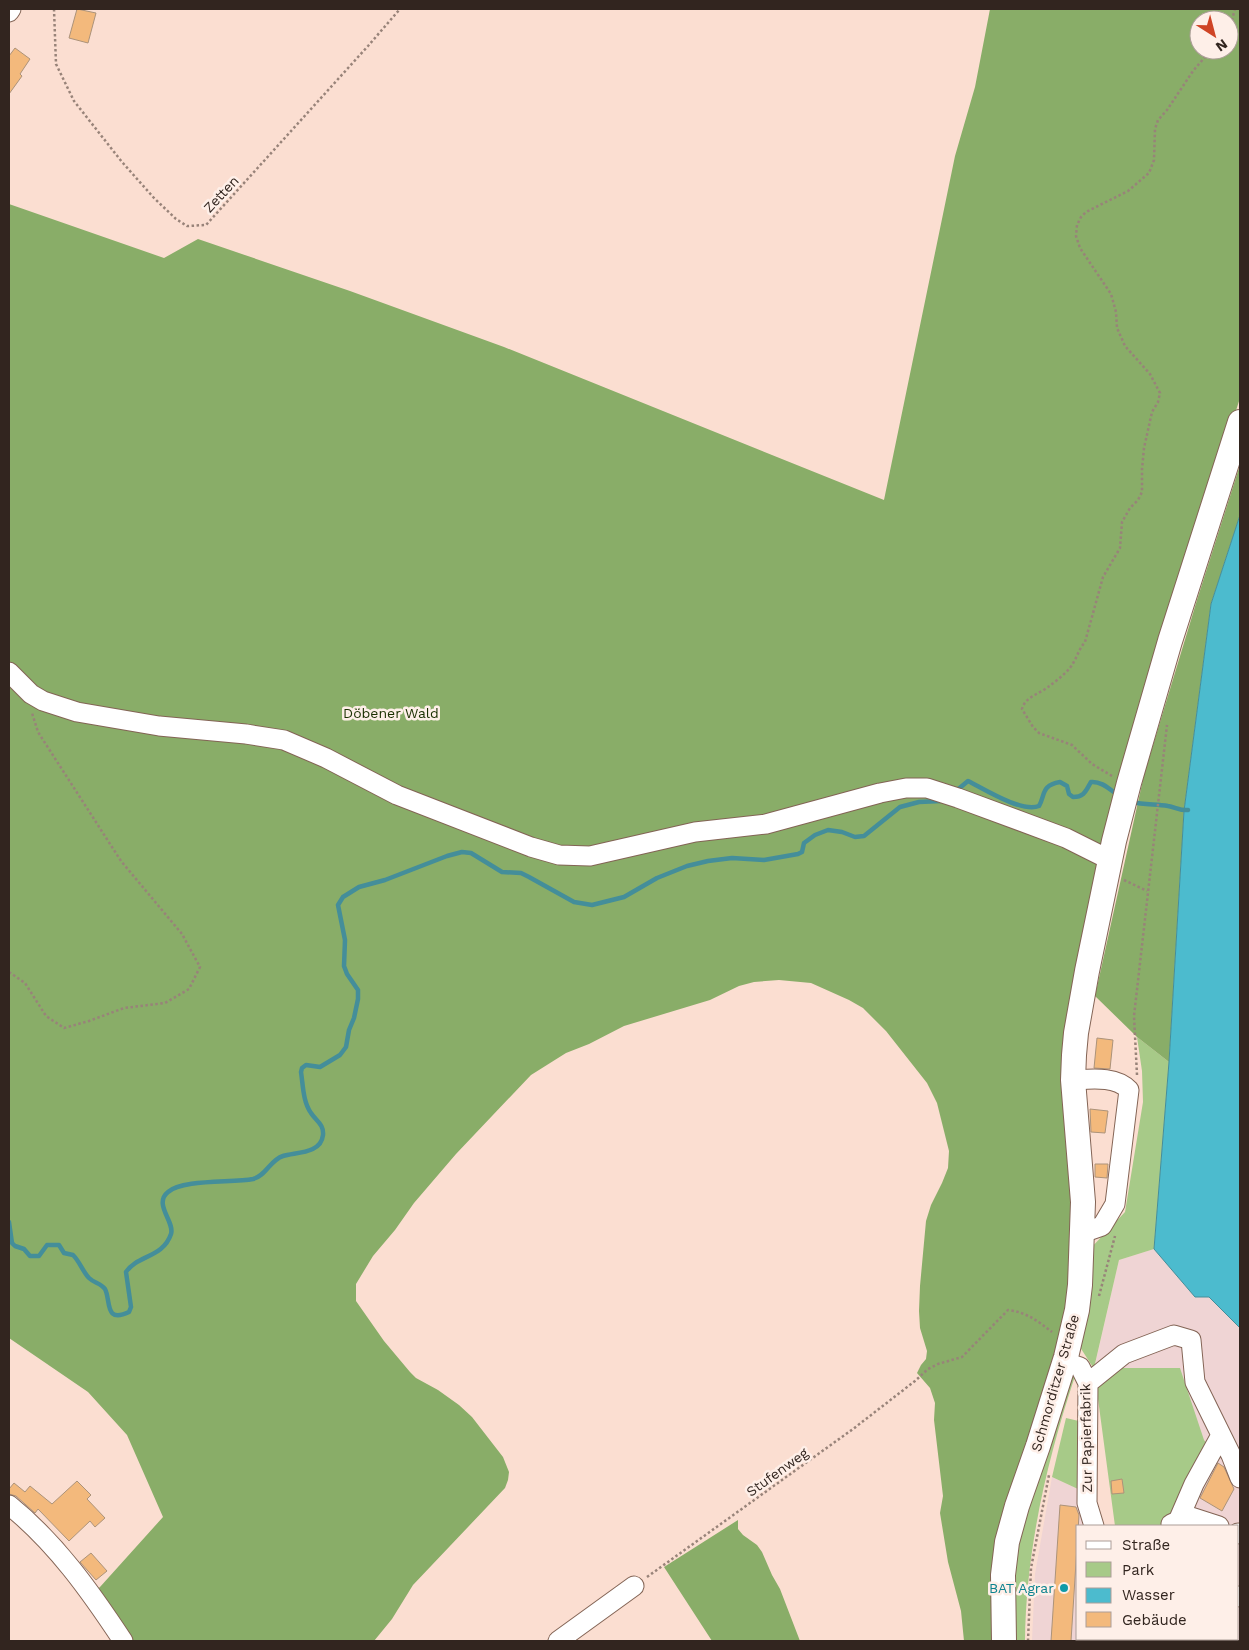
<svg xmlns="http://www.w3.org/2000/svg" width="1249" height="1650" font-family="'Work Sans',sans-serif">
<rect width="100%" height="100%" fill="#fbded1"/>
<path fill="#efd4d4" d="M1154 1249 1195 1297H1209L1240 1328V1641H1032L1035 1574 1052 1477 1078 1489 1086 1526H1078V1639H1238V1526H1163L1211 1448 1204 1440 1094 1369 1119 1260Z"/>
<path fill="#a7ca88" d="M1137 1037 1169 1062 1154 1249 1119 1260 1094 1368H1180L1204 1440 1211 1448 1182 1500 1163 1526H1115L1094 1369 1078 1344 1089 1250 1125 1212 1143 1102 1142 1071Z
M1069 1371 1076 1373C1047 1460 1026 1549 1025 1641H1008L1013 1560Z
M1066 1418 1083 1422 1078 1489 1052 1477Z"/>
<path fill="#89ad68" fill-rule="evenodd" d="M990 9H1240V398L1163 639 1081 969 1074 1270 997 1641H964L961 1611 948 1562 940 1513 943 1496 934 1420 935 1403 930 1388 917 1373 921 1365 926 1359 927 1351 920 1328 919 1311 920 1286 926 1221 931 1205 942 1183 948 1168 949 1151 937 1103 927 1083 886 1031 863 1008 849 1000 811 983 779 980 754 982 739 986 710 1000 624 1026 589 1044 566 1053 531 1075 456 1154 414 1203 395 1230 373 1256 356 1284V1301L384 1341 410 1372 416 1378 438 1390 459 1405 472 1417 503 1457 509 1472 508 1480 505 1488 413 1585 392 1619 374 1641H127L94 1592 100 1587 163 1517 127 1435 88 1392 9 1338V204L164 258 198 239 350 291 504 347 884 500 955 156 975 87ZM1199 20H1229V50H1199Z
M1240 465V515L1211 604 1184 811 1169 1062 1137 1037 1095 996 1144 775 1197 600Z
M738 1520V1529L743 1535 757 1545 762 1552 772 1575 780 1589 800 1641H712L664 1567Z"/>
<path fill="#4cbbce" stroke="#448e9a" d="M1240 515V1328L1209 1297H1195L1154 1249 1169 1062 1184 811 1211 604Z"/>
<g fill="none" stroke-linecap="round" stroke-linejoin="round">
<path stroke="#448e9a" stroke-width="4.5" d="M956 791 968 781C984 789 1022 813 1039 806 1045 796 1041 785 1060 782L1067 786 1069 794 1073 797C1085 797 1086 790 1091 782 1102 781 1110 790 1118 795
M1132 802C1144 805 1156 804 1168 806 1175 807 1181 811 1188 810
M9 1222 12 1243 15 1246 24 1249 30 1256H39L47 1245H59L64 1253 73 1255C80 1262 83 1272 89 1278 94 1283 101 1283 105 1289 111 1300 104 1324 129 1312L131 1307 126 1272C137 1255 163 1258 171 1234 175 1222 153 1204 168 1192 182 1179 232 1183 253 1179 266 1176 270 1160 283 1156 296 1152 321 1154 323 1135 324 1124 316 1121 311 1113 303 1102 303 1085 301 1072L302 1068 306 1065 320 1067 340 1055 346 1047 349 1030 354 1018 358 999V990L347 974 344 966 345 940 338 905 343 897 359 887 385 880 447 856 462 852 471 853 502 872 521 873 529 877 574 902 592 905 624 897 657 878 687 866 708 861 732 858 764 860 798 854 802 852 804 843 815 835 828 830 842 832 855 837 864 836 900 807 919 802 941 801"/>
</g>
<path fill="#f3b97c" stroke="#ac937a" d="M77 9 96 13 88 43 69 38Z
M15 48 30 59 20 74 22 76 9 94V56Z
M1097 1038 1113 1040 1110 1069 1094 1068Z
M1090 1109 1108 1111 1105 1133 1091 1132Z
M1095 1164H1108L1107 1178 1095 1177Z
M1218 1463 1224 1467 1234 1489 1222 1511 1200 1498Z
M1122 1479 1124 1493 1112 1494 1111 1481Z
M77 1481 91 1495 87 1499 105 1518 95 1527 90 1521 69 1541 38 1509 35 1513 16 1496 9 1494V1489L14 1483 25 1492 30 1486 52 1504Z
M1060 1505 1076 1507 1079 1515 1071 1641H1051Z
M91 1553 107 1571 96 1580 80 1562Z"/>
<g fill="none" stroke-linecap="round" stroke-linejoin="round">
<defs>
<path id="minor" d="M9 12 11 9
M9 672 31 694 43 701 77 712 159 726 246 734 284 740 326 758 397 795 531 847 559 855 590 856 695 832 766 824 880 793 906 788H927L958 798 1066 838 1110 860
M1073 1080C1092 1079 1116 1076 1129 1090L1115 1204 1102 1226 1082 1233
M1065 1362 1080 1367 1088 1383 1087 1503 1094 1526
M1088 1383 1124 1354 1174 1335 1191 1340 1195 1382 1231 1455 1240 1478
M9 1505C56 1543 90 1591 123 1641
M1178 1521 1194 1484 1221 1435
M1171 1524 1188 1516 1219 1526
M1238 1533 1240 1534
M1238 1596 1240 1597
M558 1641 634 1586
M1139 1641V1639"/>
<path id="major" d="M1004 1641 1003 1575 1007 1542 1017 1506 1038 1446 1066 1357 1077 1310 1080 1285 1083 1202 1073 1080 1074 1055 1076 1033 1087 971 1114 841 1129 783 1170 641 1240 422"/>
</defs>
<use href="#minor" stroke="#836455" stroke-width="21"/>
<use href="#major" stroke="#836455" stroke-width="26"/>
<path stroke="#988379" stroke-width="2.5" stroke-dasharray="2.5 2.5" stroke-linecap="butt" d="M54 9 56 64 74 101 122 162 154 198 176 219 187 226 206 225 368 46 400 9
M1229 30 1235 9
M1112 776 1092 764 1072 745 1039 733 1033 727 1022 709C1025 697 1039 694 1048 687 1055 682 1064 675 1069 669 1076 661 1078 650 1085 642L1103 577 1120 548 1122 522 1130 508 1138 500 1142 492V469L1144 448 1152 412 1158 402 1160 393 1150 374 1125 346 1117 328 1116 312 1111 294 1080 248 1076 236 1077 225 1081 217 1086 212 1128 191 1149 173 1154 160 1155 129 1158 120 1167 110 1193 71 1211 50
M1124 880 1147 891
M9 972 25 983 46 1016 64 1028 89 1021 124 1008 165 1003 189 989 200 967 182 934 121 861 38 732 32 713
M1137 1075 1134 1016 1167 725
M1099 1296 1115 1236
M647 1577 853 1429 915 1381 928 1369 938 1364 962 1357 1008 1310C1026 1312 1038 1321 1052 1332
M1028 1641 1031 1568 1049 1475"/>
<use href="#minor" stroke="#fff" stroke-width="19"/>
<use href="#major" stroke="#fff" stroke-width="24"/>
</g>
<circle fill="#0f9aa8" stroke="#feefe8" stroke-width="2" cx="1064" cy="1588" r="5"/>
<g text-anchor="middle" stroke-width="5" stroke-linejoin="round" paint-order="stroke">
<g font-size="14" fill="#32251f" stroke="#feefe8">
<text transform="translate(221 194) rotate(-47)" y="5">Zetten</text>
<text transform="translate(1055 1383) rotate(-74)" y="5">Schmorditzer Straße</text>
<text transform="translate(1086 1438) rotate(-91)" y="5">Zur Papierfabrik</text>
<text transform="translate(777 1472) rotate(-36)" y="5">Stufenweg</text>
</g>
<g font-size="14" fill="#1a3000" stroke="#feefe8">
<text x="391" y="718">Döbener Wald</text>
</g>
<g font-size="14" fill="#0d838f" stroke="#feefe8" text-anchor="end">
<text x="1054" y="1593">BAT Agrar</text>
</g>
</g>
<rect width="1249" height="1650" fill="none" stroke="#32251f" stroke-width="20"/>
<rect x="1076" y="1525" width="162" height="115" fill="#feefe8" stroke="#ac9e98"/>
<rect x="1086" y="1541" width="25" height="8" fill="#ffffff" stroke="#ac9e98"/>
<text x="1122" y="1550" font-size="15" fill="#32251f">Straße</text>
<rect x="1086" y="1562" width="25" height="15" fill="#a7ca88" stroke="#ac9e98"/>
<text x="1122" y="1575" font-size="15" fill="#32251f">Park</text>
<rect x="1086" y="1588" width="25" height="15" fill="#4cbbce" stroke="#ac9e98"/>
<text x="1122" y="1600" font-size="15" fill="#32251f">Wasser</text>
<rect x="1086" y="1612" width="25" height="15" fill="#f3b97c" stroke="#ac9e98"/>
<text x="1122" y="1625" font-size="15" fill="#32251f">Gebäude</text>
<g transform="translate(1214 35) rotate(144)"><circle r="24" fill="#feefe8" stroke="#ac9e98"/>
<path d="M0-4L9 19L0 12L-9 19Z" fill="#cf4425"/>
<text y="-8" font-size="14" font-weight="bold" text-anchor="middle" fill="#32251f">N</text>
</g>
</svg>
